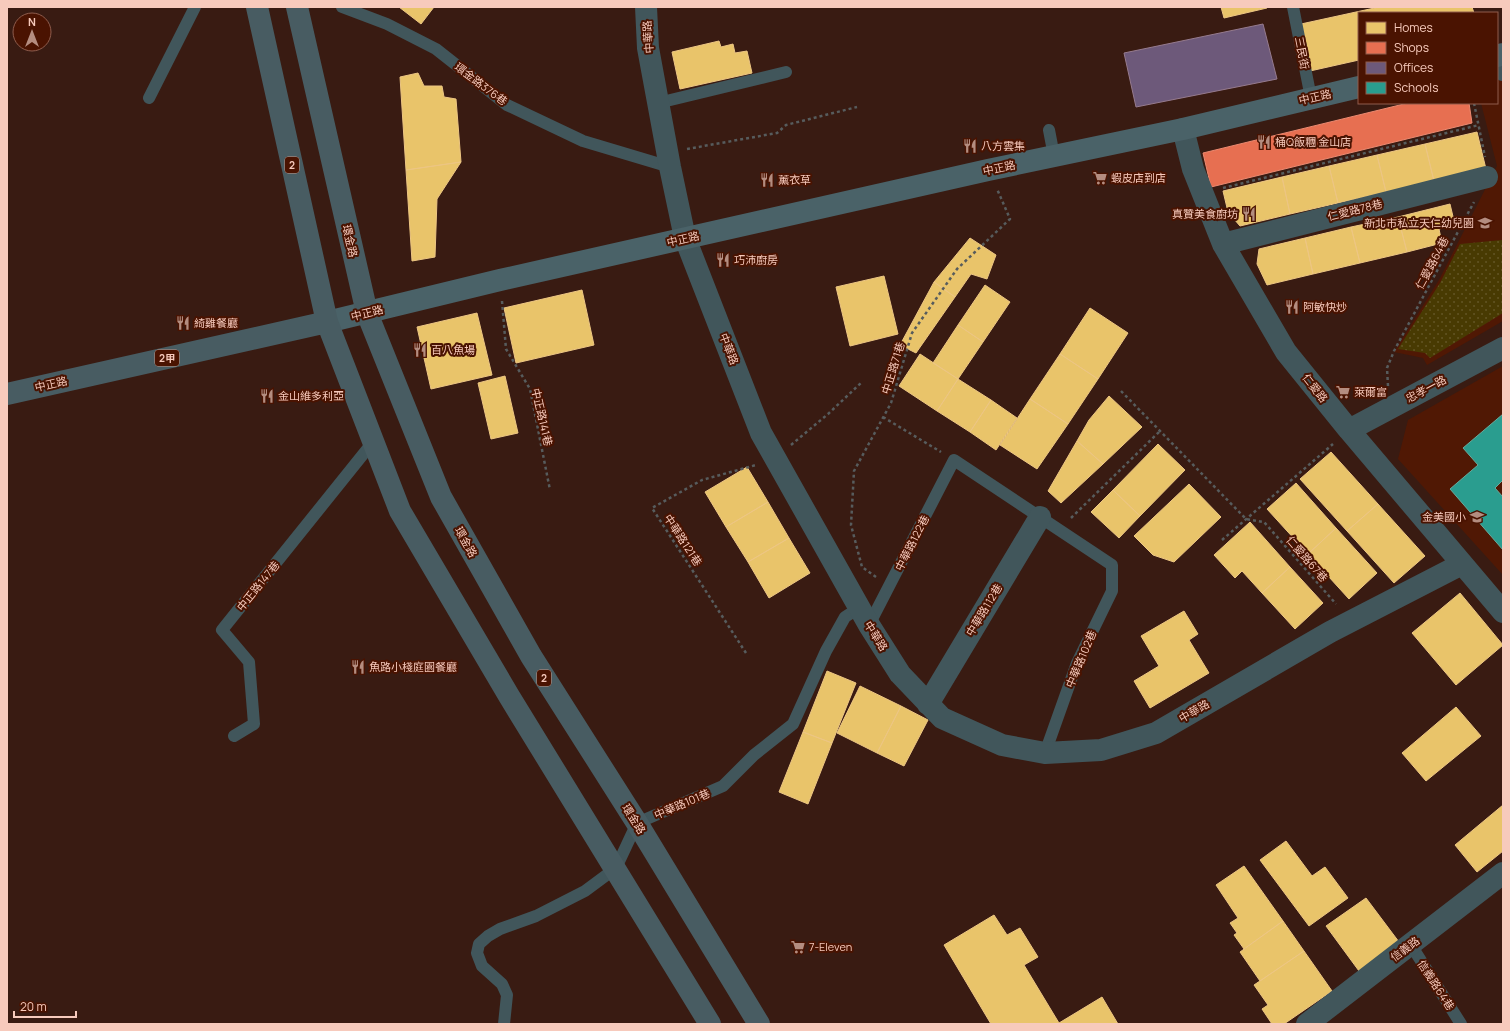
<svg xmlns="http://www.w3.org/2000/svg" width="1510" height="1031" font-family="Manrope,'Noto Sans TC',sans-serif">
<defs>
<pattern id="grass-dots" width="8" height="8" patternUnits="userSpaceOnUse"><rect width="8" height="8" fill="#483a02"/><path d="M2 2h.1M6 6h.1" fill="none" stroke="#635525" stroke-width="1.8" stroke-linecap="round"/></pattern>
</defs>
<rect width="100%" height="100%" fill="#391b12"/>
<path fill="#501804" d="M1503 74V321L1427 365 1423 358 1394 352 1439 280 1497 166 1481 103H1497V75Z
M1503 366V575L1398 459 1408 420Z"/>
<path fill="url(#grass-dots)" d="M1502 240 1503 245V313L1430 358 1425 353 1398 349 1440 283 1460 244Z"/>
<path fill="#e9c46a" stroke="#edc683" d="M399 7H434L421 24Z
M1221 7H1267V8L1224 18Z
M1379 7H1472L1474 13H1359V60L1310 71 1301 24Z
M719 41 721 47 733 44 735 53 747 51 752 73 680 89 672 52Z
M418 73 424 86H442L444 97 456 99 461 162 406 170 400 77Z
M1477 132 1486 169 1434 181 1425 144Z
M1425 144 1434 181 1386 192 1377 155Z
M1377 155 1386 192 1338 203 1329 166Z
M461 162 437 199 435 257 412 261 406 170Z
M1329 166 1338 203 1290 214 1282 177Z
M1282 177 1290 214 1240 226 1228 212 1223 191Z
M1450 204 1455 225 1439 229 1442 243 1407 252 1398 217Z
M1398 217 1407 252 1360 263 1351 227Z
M1351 227 1360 263 1313 274 1305 238Z
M970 238 996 255 987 279 971 274 955 297 934 282Z
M1305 238 1313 274 1267 285 1257 264 1259 249Z
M884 276 898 334 850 346 836 287Z
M934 282 955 297 916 353 900 345Z
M985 285 1010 302 983 342 958 325Z
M582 290 594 345 516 363 504 308Z
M1090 308 1128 333 1098 379 1060 354Z
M477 313 492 375 431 389 417 327Z
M958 325 983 342 958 379 933 363Z
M920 354 958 379 937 411 899 386Z
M1060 354 1098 379 1068 424 1030 399Z
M505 376 518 433 491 439 478 383Z
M958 379 991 400 970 432 937 411Z
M1109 396 1142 427 1103 464 1077 441 1089 420Z
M1030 399 1068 424 1037 469 1000 445Z
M991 400 1017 418 996 450 970 432Z
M1077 441 1103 464 1061 503 1048 491Z
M1158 444 1185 470 1140 516 1113 490Z
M1331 452 1378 504 1347 531 1300 479Z
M747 467 768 502 726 527 705 492Z
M1296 483 1336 528 1308 554 1267 509Z
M1189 484 1221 517 1174 562 1153 555 1134 536Z
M1113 490 1140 516 1119 538 1091 512Z
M768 502 789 538 748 562 726 527Z
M1378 504 1425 556 1394 583 1347 531Z
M1250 522 1290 567 1262 593 1242 571 1235 578 1214 555Z
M1336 528 1377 573 1349 599 1308 554Z
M789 538 810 573 769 598 748 562Z
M1290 567 1323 603 1295 629 1262 593Z
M1460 593 1503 645 1456 685 1412 633Z
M1184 611 1198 634 1189 640 1209 673 1150 708 1134 681 1159 666 1141 636Z
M827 671 856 683 832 743 803 732Z
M860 686 901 706 877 753 837 733Z
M901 706 928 720 904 766 877 753Z
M1456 707 1481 736 1426 781 1402 753Z
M803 732 832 743 808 804 779 792Z
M1503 805V851L1477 872 1455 845Z
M1286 841 1312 876 1325 867 1348 898 1309 926 1260 860Z
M1244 866 1283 921 1244 949 1234 935 1237 933 1230 923 1238 918 1216 885Z
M1366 898 1399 942 1359 971 1326 926Z
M994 915 1007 935 1020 928 1038 957 1024 965 1059 1023 1102 997 1118 1024H991L944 945Z
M1283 921 1304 951 1260 981 1240 952Z
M1304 951 1332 991 1284 1024H1272L1262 1009 1268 1005 1254 985Z"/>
<path fill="#e76f51" stroke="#ec8a71" d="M1408 103H1469L1472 123 1211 187 1203 153Z"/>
<path fill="#6d597a" stroke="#967b8e" d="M1263 24 1277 79 1136 107 1124 53Z"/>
<path fill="#2a9d8f" stroke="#68aa9c" d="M1503 414V480L1495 488 1503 497V550L1450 489 1478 465 1463 448Z"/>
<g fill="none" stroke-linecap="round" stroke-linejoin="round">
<path stroke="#575c5d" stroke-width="2.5" stroke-dasharray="3 3" stroke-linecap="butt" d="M1474 103 1485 157
M687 149 777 133 786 125 857 107
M1223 188 1479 125
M502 301 506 349 530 389 550 490
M1388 386 1387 368 1394 351 1474 202
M1121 391 1246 519 1264 522 1336 604
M883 417 941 452
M791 445 828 414 862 382
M1071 518 1160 431
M1222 540 1333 444
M876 577 862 567 851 525 854 471 891 403 912 333 957 269 1010 219 997 189
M746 653 652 508 702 480 756 465"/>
<path stroke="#41565b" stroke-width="12" d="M342 7 387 24 436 49 507 105 583 141 670 167
M1293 7 1311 98
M1497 56 1502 75
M149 98 195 7
M658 103 786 72
M1049 130 1054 156
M869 625 954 460 1112 565V591L1077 663 1045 753
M234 736 254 724 249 662 222 630 373 442
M1411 945 1461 1024
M504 1024 507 995 502 984 482 966 477 953 479 944 488 936 500 929 536 916 585 891 616 868 637 823 723 786 754 755 793 724 826 651 845 617 859 608"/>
<path stroke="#41565b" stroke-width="22" d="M646 7 648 48 670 167 685 238 761 433 869 625 900 674 942 718 1002 745 1045 753 1101 750 1156 733 1330 632 1462 564
M1183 129 1193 169 1223 244 1286 352 1349 430 1503 612
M1223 244 1487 177
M1349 430 1503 348
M928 704 1040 517
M1307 1024 1503 873"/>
<path stroke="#4a6268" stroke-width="22" d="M1497 56 1503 54
M327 322 500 280 988 170 1183 129 1359 87"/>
<path stroke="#485c62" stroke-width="22" d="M257 7 327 322 400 511 509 696 710 1024
M297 7 367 313 441 497 531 656 637 823 759 1024
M7 394 327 322"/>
</g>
<defs>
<symbol id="restaurant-bare" viewBox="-9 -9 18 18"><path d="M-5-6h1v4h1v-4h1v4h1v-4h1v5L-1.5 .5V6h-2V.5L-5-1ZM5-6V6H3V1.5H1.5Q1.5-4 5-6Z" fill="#b48d80" stroke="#4a1301" stroke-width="2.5" paint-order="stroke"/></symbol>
<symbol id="supermarket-bare" viewBox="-9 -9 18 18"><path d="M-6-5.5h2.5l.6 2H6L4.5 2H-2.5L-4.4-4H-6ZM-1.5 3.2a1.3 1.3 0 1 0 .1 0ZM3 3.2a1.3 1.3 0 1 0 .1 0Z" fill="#b48d80" stroke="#4a1301" stroke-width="2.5" paint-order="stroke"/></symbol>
<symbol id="school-bare" viewBox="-9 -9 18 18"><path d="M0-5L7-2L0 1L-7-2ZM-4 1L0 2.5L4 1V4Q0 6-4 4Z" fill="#b48d80" stroke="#4a1301" stroke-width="2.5" paint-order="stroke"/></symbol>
</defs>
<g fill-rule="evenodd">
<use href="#restaurant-bare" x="1254" y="132" width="20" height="20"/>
<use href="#restaurant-bare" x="960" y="136" width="20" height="20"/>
<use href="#supermarket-bare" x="1090" y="168" width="20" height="20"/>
<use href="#restaurant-bare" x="757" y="170" width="20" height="20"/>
<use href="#restaurant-bare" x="1239" y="204" width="20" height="20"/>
<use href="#school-bare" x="1475" y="213" width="20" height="20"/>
<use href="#restaurant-bare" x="713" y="250" width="20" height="20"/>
<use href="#restaurant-bare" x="1282" y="297" width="20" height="20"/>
<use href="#restaurant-bare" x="173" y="313" width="20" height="20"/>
<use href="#restaurant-bare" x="410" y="340" width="20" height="20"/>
<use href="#supermarket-bare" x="1333" y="382" width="20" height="20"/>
<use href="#restaurant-bare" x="257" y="386" width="20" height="20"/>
<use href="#school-bare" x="1467" y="507" width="20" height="20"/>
<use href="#restaurant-bare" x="348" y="657" width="20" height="20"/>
<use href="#supermarket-bare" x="788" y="937" width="20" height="20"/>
</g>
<g text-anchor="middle" stroke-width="4" stroke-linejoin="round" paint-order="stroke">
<g fill="#4a1301" stroke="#c39384" stroke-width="1">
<rect x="285" y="157" width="14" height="16" rx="3"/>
<rect x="155" y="350" width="24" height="16" rx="3"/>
<rect x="537" y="670" width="14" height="16" rx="3"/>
</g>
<g font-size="10" font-weight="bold" fill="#f7cabc">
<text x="292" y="169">2</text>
<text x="167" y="362">2甲</text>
<text x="544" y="682">2</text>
</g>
<g font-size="11" fill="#f7cabc" stroke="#4a1301">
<text transform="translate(648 37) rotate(-94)" y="4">中華路</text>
<text transform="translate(1302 53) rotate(79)" y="4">三民街</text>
<text transform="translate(481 84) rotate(37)" y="4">環金路376巷</text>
<text transform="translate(1315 97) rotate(-13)" y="4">中正路</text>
<text transform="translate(999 168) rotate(-12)" y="4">中正路</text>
<text transform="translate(1355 210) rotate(-14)" y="4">仁愛路78巷</text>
<text transform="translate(683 239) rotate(-13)" y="4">中正路</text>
<text transform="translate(350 241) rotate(77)" y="4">環金路</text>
<text transform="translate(1432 263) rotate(-62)" y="4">仁愛路64巷</text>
<text transform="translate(367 313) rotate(-14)" y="4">中正路</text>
<text transform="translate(729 349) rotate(69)" y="4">中華路</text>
<text transform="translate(893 368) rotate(-73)" y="4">中正路71巷</text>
<text transform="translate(51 384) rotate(-13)" y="4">中正路</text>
<text transform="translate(1315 388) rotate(52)" y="4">仁愛路</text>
<text transform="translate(1426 389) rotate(-28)" y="4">忠孝一路</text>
<text transform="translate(542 417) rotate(77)" y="4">中正路141巷</text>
<text transform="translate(683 540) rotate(57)" y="4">中華路121巷</text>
<text transform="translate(466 542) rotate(61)" y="4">環金路</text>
<text transform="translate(912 543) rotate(-63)" y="4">中華路122巷</text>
<text transform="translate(1307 559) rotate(49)" y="4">仁愛路67巷</text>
<text transform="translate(258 586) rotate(-51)" y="4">中正路147巷</text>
<text transform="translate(984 610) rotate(-59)" y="4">中華路112巷</text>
<text transform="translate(876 636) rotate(58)" y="4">中華路</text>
<text transform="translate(1081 659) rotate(-67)" y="4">中華路102巷</text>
<text transform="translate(1194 711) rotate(-30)" y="4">中華路</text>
<text transform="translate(682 804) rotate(-23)" y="4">中華路101巷</text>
<text transform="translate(634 819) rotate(58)" y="4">環金路</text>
<text transform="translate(1405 949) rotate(-37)" y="4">信義路</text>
<text transform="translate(1436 985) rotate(57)" y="4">信義路64巷</text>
</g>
<g font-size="11" fill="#f7cabc" stroke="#4a1301" text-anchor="start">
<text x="1275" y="146">桶Q飯糰 金山店</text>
<text x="981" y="150">八方雲集</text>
<text x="1111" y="182">蝦皮店到店</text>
<text x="778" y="184">薰衣草</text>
<text x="1238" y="218" text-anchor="end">真贊美食廚坊</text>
<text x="1474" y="227" text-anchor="end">新北市私立天仁幼兒園</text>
<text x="734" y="264">巧沛廚房</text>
<text x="1303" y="311">阿敏快炒</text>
<text x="194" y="327">綺雞餐廳</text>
<text x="431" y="354">百八魚場</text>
<text x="1354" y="396">萊爾富</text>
<text x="278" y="400">金山維多利亞</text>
<text x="1466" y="521" text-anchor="end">金美國小</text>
<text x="369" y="671">魚路小棧庭園餐廳</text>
<text x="809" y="951">7-Eleven</text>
</g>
</g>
<rect width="1510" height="1031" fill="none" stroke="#f7cabc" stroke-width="16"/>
<rect x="1358" y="12" width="140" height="92" fill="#4a1301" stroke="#8f5c4c"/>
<rect x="1366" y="22" width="20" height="12" fill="#e9c46a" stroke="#8f5c4c"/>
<text x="1394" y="32" font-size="12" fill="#f7cabc">Homes</text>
<rect x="1366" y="42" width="20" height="12" fill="#e76f51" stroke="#8f5c4c"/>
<text x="1394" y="52" font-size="12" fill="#f7cabc">Shops</text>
<rect x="1366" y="62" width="20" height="12" fill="#6d597a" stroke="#8f5c4c"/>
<text x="1394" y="72" font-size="12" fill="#f7cabc">Offices</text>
<rect x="1366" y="82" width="20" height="12" fill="#2a9d8f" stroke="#8f5c4c"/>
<text x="1394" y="92" font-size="12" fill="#f7cabc">Schools</text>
<g transform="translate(32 32)"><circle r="19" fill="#4a1301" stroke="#8f5c4c"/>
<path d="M0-3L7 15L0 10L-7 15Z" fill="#b48d80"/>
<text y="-6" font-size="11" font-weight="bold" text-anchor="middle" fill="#f7cabc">N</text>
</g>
<path d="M14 1011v6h62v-6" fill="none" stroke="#f7cabc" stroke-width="2"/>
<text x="20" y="1011" font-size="12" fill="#f7cabc" stroke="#4a1301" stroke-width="3" paint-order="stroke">20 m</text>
</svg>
